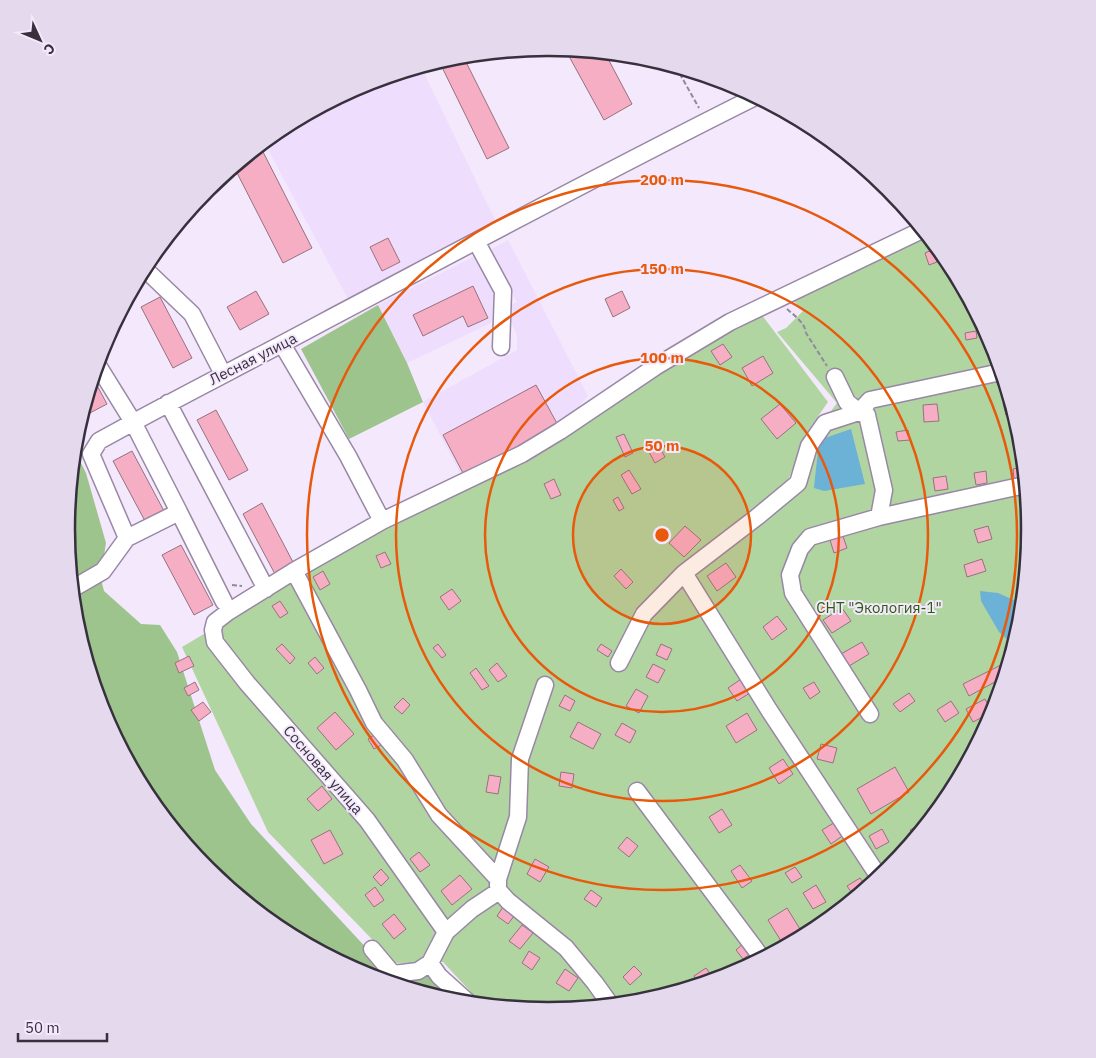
<svg xmlns="http://www.w3.org/2000/svg" width="1096" height="1058" font-family="'IBM Plex Sans',sans-serif">
<rect width="100%" height="100%" fill="#f3e8fc"/>
<path fill="#eeddfd" d="M421 67 495 220 348 299 264 142 281 128 364 84Z
M508 240 588 396 562 427 463 479 423 402 517 350V335L505 308 517 302 490 250Z
M475 256 497 294 491 323 407 363 378 305Z"/>
<path fill="#b1d5a1" d="M927 236 949 262 993 345 1020 435 1029 529 1020 623 993 714 948 797 885 873 691 576 788 502 805 446 837 403 777 332 786 328 803 311 793 300Z
M761 314 828 402 805 435 785 489 675 570 875 881 815 930 732 974 642 1001 548 1010 482 1004 443 962 395 963 268 832 182 647 303 575 702 346Z"/>
<path fill="#9dc48c" d="M378 305 407 363 423 402 349 439 301 349Z
M74 449 86 473 106 543 104 555 98 568 104 591 141 624 160 625 177 652 215 770 251 824 385 968 422 964 458 1002 363 974 280 929 207 869 147 796 103 713 76 623 67 529Z"/>
<path fill="#6cb1d6" d="M851 429 865 484 824 491 814 488 819 440Z
M980 591 998 593 1016 601 1020 623 1015 642H1010L999 632 981 601Z"/>
<path fill="#f6aec5" stroke="#97727d" d="M565 49 605 53 632 104 604 120Z
M463 56 509 148 487 159 439 61 454 57Z
M260 146 312 248 283 263 234 167Z
M388 238 400 262 382 271 370 247Z
M932 250 937 262 929 265 925 253Z
M473 286 488 318 468 327 463 316 423 336 413 315Z
M256 291 269 314 240 330 227 307Z
M622 291 630 308 613 317 605 299Z
M160 297 192 358 173 368 141 307Z
M976 331 977 338 966 340 965 333Z
M723 344 732 357 720 365 711 351Z
M763 356 773 373 752 386 742 368Z
M93 378 107 404 88 414 84 407Z
M536 385 559 427 499 459 464 475 443 435Z
M1010 401 1014 413 1006 415 1003 403Z
M780 404 796 423 777 439 761 419Z
M937 404 939 421 924 422 923 405Z
M216 410 248 470 229 480 197 420Z
M908 430 910 440 898 441 896 432Z
M624 434 633 453 625 457 616 437Z
M659 446 665 457 655 463 649 452Z
M132 451 164 511 145 521 113 461Z
M1023 467 1024 477 1014 479 1013 469Z
M629 470 641 489 632 494 621 475Z
M986 471 987 483 976 485 974 473Z
M946 476 948 489 935 491 933 478Z
M554 479 561 495 551 499 544 484Z
M618 497 624 508 619 511 613 500Z
M262 503 294 564 275 574 243 514Z
M685 526 701 540 684 557 669 543Z
M988 526 992 539 978 543 974 530Z
M1029 527V538L1024 539 1022 528Z
M843 536 847 548 834 553 830 540Z
M181 545 213 605 194 615 162 555Z
M385 552 391 564 381 568 376 556Z
M982 559 986 571 967 577 964 565Z
M726 563 736 577 717 591 707 576Z
M621 569 633 582 626 589 614 576Z
M323 571 330 584 320 590 313 577Z
M452 589 461 601 449 610 440 597Z
M280 601 288 613 280 618 272 606Z
M842 608 851 621 832 633 823 620Z
M777 616 787 629 772 640 763 627Z
M862 642 869 654 849 666 841 654Z
M282 644 295 658 290 664 276 649Z
M438 644 446 655 442 658 433 648Z
M601 644 612 651 608 657 597 650Z
M661 644 672 649 667 660 656 655Z
M189 656 194 666 179 673 175 663Z
M315 657 324 668 317 674 308 663Z
M497 663 507 676 498 682 489 670Z
M653 664 665 670 658 683 646 677Z
M1001 665 1005 673 1004 677 969 696 963 684Z
M476 668 489 686 482 690 470 673Z
M744 677 753 691 737 701 728 688Z
M195 682 199 690 188 696 184 688Z
M814 682 820 692 810 699 803 688Z
M636 689 648 696 639 713 626 706Z
M909 693 915 701 900 712 893 704Z
M565 695 575 701 570 711 559 706Z
M403 698 410 705 402 714 394 707Z
M985 699 992 712 973 722 966 709Z
M951 701 959 713 945 722 937 710Z
M203 702 211 712 199 721 191 710Z
M335 712 354 734 336 750 317 728Z
M747 713 757 730 736 743 726 726Z
M578 722 601 734 593 749 570 737Z
M622 723 636 731 630 743 615 735Z
M374 735 381 745 374 749 368 739Z
M821 744 837 748 833 763 817 759Z
M783 759 793 774 779 784 769 768Z
M895 767 909 792 871 814 857 789Z
M561 772 574 774 572 788 559 786Z
M489 775 501 777 498 794 486 792Z
M322 786 332 799 318 811 307 799Z
M722 809 732 825 719 833 709 817Z
M837 821 845 834 831 844 822 830Z
M925 821 926 823 915 837 910 830Z
M882 829 889 842 876 849 869 836Z
M330 830 343 854 324 864 311 840Z
M627 837 638 846 629 857 618 848Z
M419 852 430 865 420 872 410 859Z
M535 859 549 867 540 882 527 874Z
M740 865 752 881 742 888 731 871Z
M795 867 802 877 792 883 785 873Z
M381 869 389 878 381 886 373 877Z
M460 875 472 889 452 905 441 891Z
M860 878 867 887 854 896 847 886Z
M816 885 826 902 813 909 803 893Z
M375 887 384 900 374 907 365 895Z
M591 890 602 898 596 907 584 899Z
M505 904 517 912 508 924 497 916Z
M787 908 800 929 781 941 768 920Z
M394 914 406 929 394 939 382 924Z
M522 925 533 933 520 949 509 941Z
M745 942 753 952 743 959 736 950Z
M529 951 540 958 532 970 522 963Z
M634 966 642 974 630 985 623 977Z
M706 968 713 978 709 981 700 984 694 976Z
M565 969 578 978 569 991 556 983Z
M506 999 514 1007 499 1006Z"/>
<g fill="none" stroke-linecap="round" stroke-linejoin="round">
<defs>
<path id="minor" d="M476 241 503 291 501 347
M142 273 148 272 192 314 223 374
M282 344 348 456 382 521
M97 364 133 422 179 512
M835 377 847 402 859 412 870 400 1001 372
M168 403 266 589
M127 538 91 454 99 441C173 400 249 362 323 322 467 246 610 169 755 97
M294 571 358 690 374 723 405 760 439 815 498 879
M72 589 103 571 127 538 179 512 224 602
M619 663 644 614 684 573
M870 714 793 593 790 575 800 549 810 537 879 517
M637 791 762 958
M879 877 769 710 684 573 757 517 798 483 809 446 825 423 859 412 867 415 884 490 879 517 1025 485
M498 886V879L518 817 520 759 545 685
M446 932 367 820 247 683 215 642 213 630 215 622 228 612 294 571 382 521 522 454 560 431 655 367 730 322 922 230
M372 949 393 974 418 971 430 963
M469 1003 439 976 430 963 446 932 472 909 499 891 508 901 566 948 595 983 610 1004"/>
</defs>
<use href="#minor" stroke="#9887a5" stroke-width="19"/>
<path stroke="#928999" stroke-width="2" stroke-dasharray="5 2.5" stroke-linecap="butt" d="M676 67 699 108
M787 309C795 316 805 323 806 333L827 366
M232 585 242 586
M358 971 367 965"/>
<use href="#minor" stroke="#fff" stroke-width="16"/>
</g>
<circle cx="662" cy="535" r="89" fill="#e8590c" fill-opacity=".12"/>
<g fill="none" stroke="#e8590c" stroke-width="2.5">
<circle cx="662" cy="535" r="89"/>
<circle cx="662" cy="535" r="177"/>
<circle cx="662" cy="535" r="266"/>
<circle cx="662" cy="535" r="355"/>
</g>
<g text-anchor="middle" stroke-width="4" stroke-linejoin="round" paint-order="stroke">
<g font-size="15" fill="#37303d" stroke="#f3e8fc">
<text transform="translate(253 359) rotate(-27)" y="5">Лесная улица</text>
<text transform="translate(323 770) rotate(49)" y="5">Сосновая улица</text>
</g>
<g font-size="15" fill="#2c5c0d" stroke="#f3e8fc">
<text x="879" y="613">СНТ "Экология-1"</text>
</g>
</g>
<path d="M0 0H1096V1058H0ZM75 529a473 473 0 1 1 946 0a473 473 0 1 1-946 0Z" fill="#e4d9ed" fill-rule="evenodd"/>
<path fill="none" stroke="#37303d" stroke-width="2.5" d="M75 529a473 473 0 1 1 946 0a473 473 0 1 1-946 0Z"/>
<circle cx="662" cy="535" r="8" fill="#e8590c" stroke="#f3e8fc" stroke-width="2.5"/>
<g font-size="15" text-anchor="middle" font-weight="bold" fill="#e8590c" stroke="#f3e8fc" stroke-width="4" stroke-linejoin="round" paint-order="stroke">
<text x="662" y="185">200 m</text>
<text x="662" y="274">150 m</text>
<text x="662" y="363">100 m</text>
<text x="662" y="451">50 m</text>
</g>
<g transform="translate(40 40) rotate(134)" stroke="#f3e8fc" stroke-width="4" paint-order="stroke">
<path d="M0-4L9 19L0 12L-9 19Z" fill="#37303d"/>
<text y="-8" font-size="14" font-weight="bold" text-anchor="middle" fill="#37303d">С</text>
</g>
<path d="M18 1033v8h89v-8" fill="none" stroke="#37303d" stroke-width="2.5"/>
<text x="25" y="1033" font-size="15" fill="#37303d" stroke="#f3e8fc" stroke-width="4" paint-order="stroke">50 m</text>
</svg>
